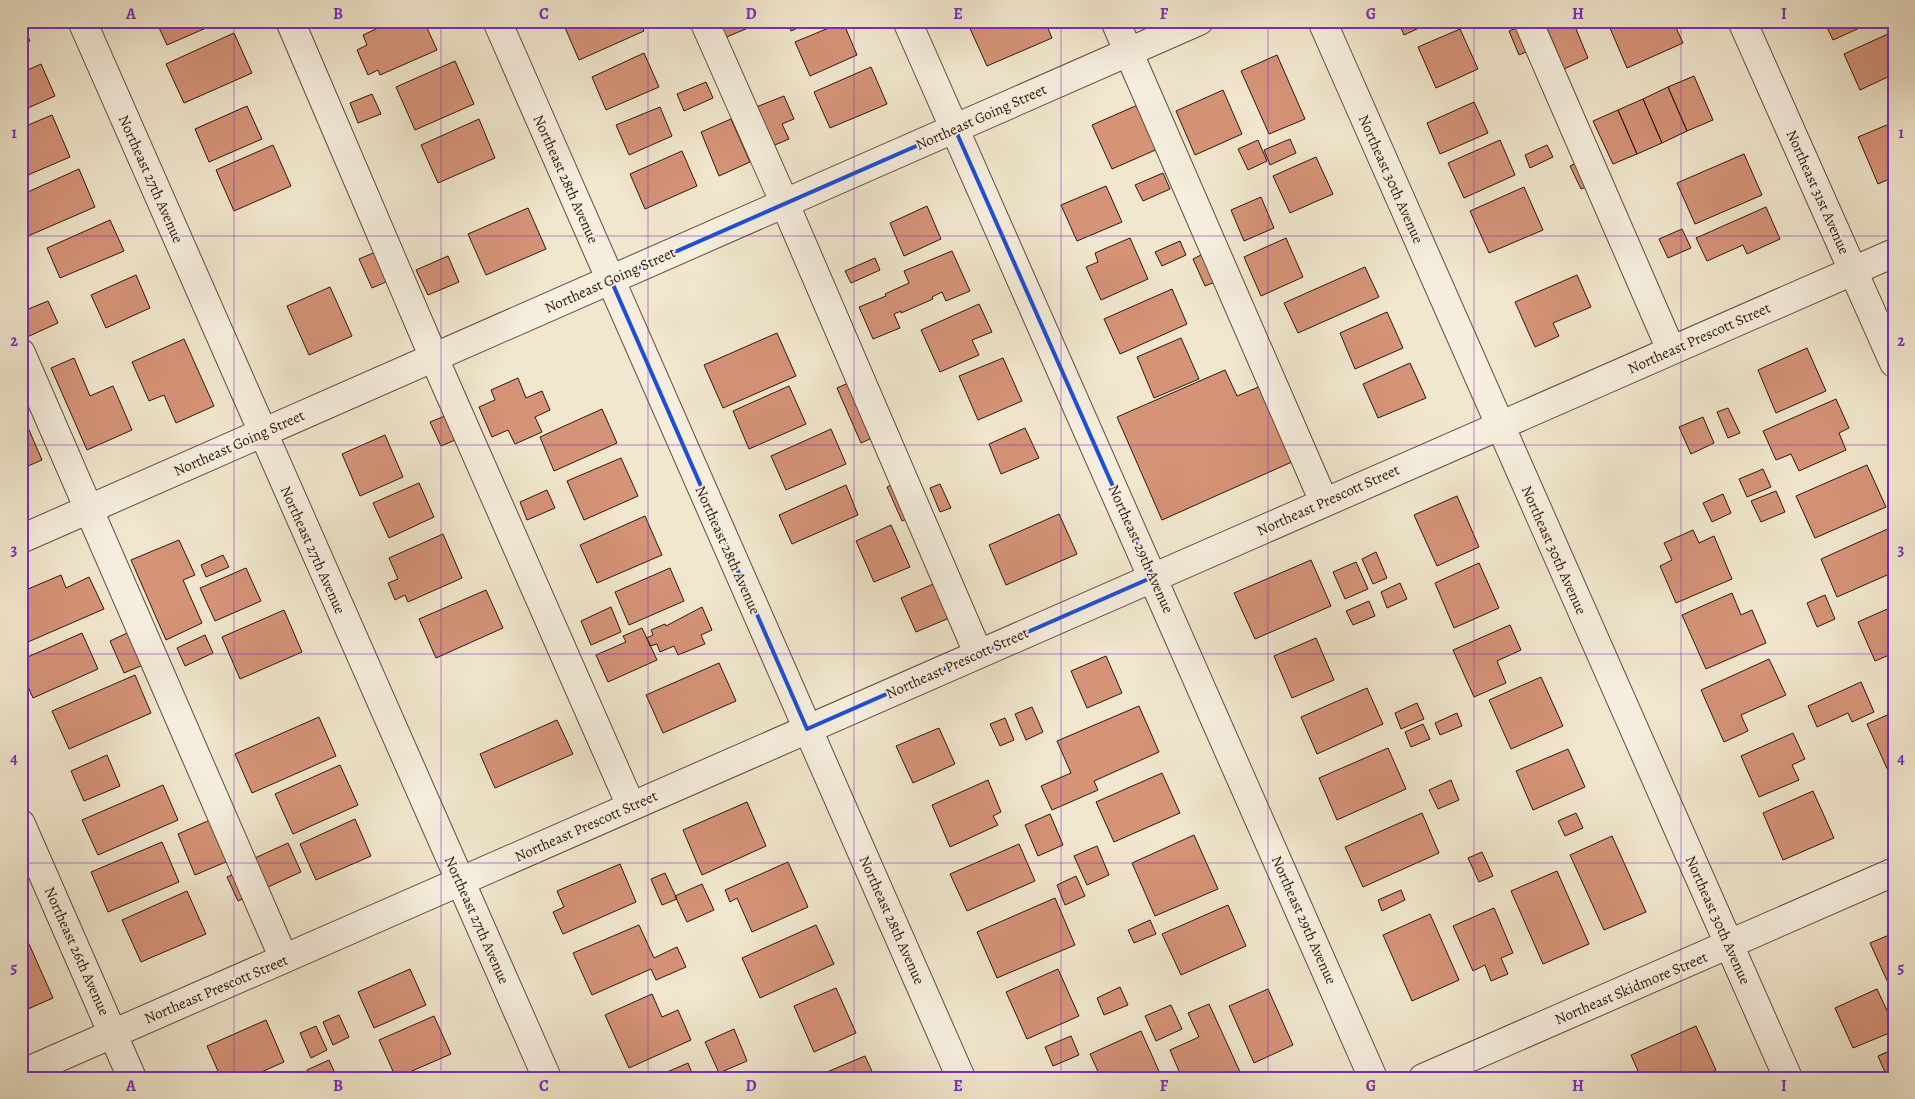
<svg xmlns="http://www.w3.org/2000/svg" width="1915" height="1099" font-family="Alegreya,serif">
<rect width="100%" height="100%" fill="#f1e7ce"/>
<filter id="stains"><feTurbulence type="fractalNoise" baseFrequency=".004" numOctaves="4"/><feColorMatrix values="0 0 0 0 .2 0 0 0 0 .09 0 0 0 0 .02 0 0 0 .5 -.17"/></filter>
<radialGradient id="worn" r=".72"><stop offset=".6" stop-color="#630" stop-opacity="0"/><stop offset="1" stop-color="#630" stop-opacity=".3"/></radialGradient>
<path fill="#d59378" stroke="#321707" d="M21 21 30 41 21 44Z
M156 21H222L167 45Z
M393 21H424L437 50 380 75 378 70 368 75 357 50 367 45 363 35Z
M565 21H640L644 31 579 60 563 23Z
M716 21H746L748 28 724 38Z
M787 21H813L791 31Z
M975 21H1045L1052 38 987 66 968 24Z
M1398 21H1434L1404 35Z
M1544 21H1584L1586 25 1576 29 1588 58 1564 69Z
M1627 21H1673L1683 43 1627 68 1610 28Z
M1824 21H1875L1833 40Z
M843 22 857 55 810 76 795 42Z
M1524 25 1535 48 1519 55 1509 31Z
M1460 29 1478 69 1436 88 1418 47Z
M234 33 252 73 184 103 166 64Z
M1890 33 1894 41V74L1860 90 1844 54Z
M644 53 659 87 606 110 592 77Z
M1277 55 1305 119 1269 134 1241 71Z
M455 61 474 104 415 130 396 87Z
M41 64 55 96 21 111V73Z
M871 67 887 104 830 128 814 92Z
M1694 76 1713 120 1687 131 1668 87Z
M706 82 713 98 684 111 677 94Z
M1668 87 1687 131 1662 143 1643 99Z
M1223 90 1242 134 1195 155 1176 111Z
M372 94 381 114 358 123 350 103Z
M784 96 794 119 782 124 789 139 763 150 746 111Z
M1643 99 1662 143 1637 154 1618 110Z
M1474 102 1488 133 1440 154 1427 123Z
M1140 104 1160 148 1112 169 1092 125Z
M247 106 262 139 209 162 195 129Z
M660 107 672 136 629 155 616 125Z
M1618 110 1637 154 1613 164 1593 121Z
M52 115 70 157 21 178V128Z
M479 119 495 158 438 183 421 145Z
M731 119 750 162 719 176 701 132Z
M1894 122V177L1878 184 1858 137Z
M1290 139 1296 153 1270 165 1264 150Z
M1258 140 1267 161 1248 170 1238 149Z
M1500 140 1515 175 1464 198 1448 163Z
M273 145 291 186 234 211 216 170Z
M1547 145 1553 157 1530 168 1525 155Z
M682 151 697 186 645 209 630 174Z
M1744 154 1762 195 1695 224 1677 183Z
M1316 157 1333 194 1290 213 1273 176Z
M1583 160 1594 184 1581 189 1570 166Z
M79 169 95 207 21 239V195Z
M1163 173 1170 189 1143 201 1135 185Z
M1106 186 1122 222 1077 241 1061 205Z
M1524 187 1543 230 1489 253 1470 211Z
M1261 197 1274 228 1244 241 1231 210Z
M927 206 941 239 904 256 890 223Z
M1766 207 1780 239 1747 254 1743 245 1707 261 1696 238Z
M528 208 546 249 486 275 468 234Z
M110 220 124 251 60 278 47 248Z
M1682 229 1691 248 1668 258 1659 239Z
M1130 238 1148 279 1101 300 1086 267 1098 262 1095 253Z
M1286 238 1303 277 1261 296 1244 257Z
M1180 241 1186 255 1162 266 1155 252Z
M383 249 395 278 372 288 359 259Z
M952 251 970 291 946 301 942 292 932 297 933 299 901 313V311L894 314 900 328 873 339 859 307 886 296 885 294 909 283 904 271Z
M1207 252 1220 280 1205 286 1193 259Z
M448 256 459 282 428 295 416 270Z
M875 258 880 270 851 283 845 271Z
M1365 267 1379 297 1298 333 1284 303Z
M136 275 150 308 106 328 91 295Z
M1577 275 1591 307 1553 323 1559 336 1535 347 1515 302Z
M330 287 352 336 309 355 287 306Z
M1172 289 1187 324 1120 354 1104 319Z
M48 301 58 323 27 337 21 325V312Z
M979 304 992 332 972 340 979 355 940 372 921 330Z
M1387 312 1403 348 1355 369 1340 333Z
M777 333 796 376 723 408 704 365Z
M1181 338 1199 379 1154 398 1137 357Z
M184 339 214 406 176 423 164 395 149 401 132 362Z
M1807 348 1826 391 1776 413 1758 370Z
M74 358 90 396 113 386 132 430 87 450 51 368Z
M1003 358 1022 401 978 420 959 376Z
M1410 363 1426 398 1378 418 1363 384Z
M1225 370 1237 396 1261 386 1294 461 1162 520 1117 417Z
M518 378 526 398 542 391 550 410 535 417 542 432 515 444 508 430 492 437 479 407 495 400 491 390Z
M855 380 879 435 861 443 837 388Z
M789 386 806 424 749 449 733 411Z
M1836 399 1849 428 1839 433 1846 450 1799 471 1791 454 1776 460 1763 431Z
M1728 408 1740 433 1728 438 1717 412Z
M602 409 617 443 554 471 540 437Z
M450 414 460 438 441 446 430 422Z
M1703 417 1714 443 1691 454 1679 427Z
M26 423 42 460 21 469V426Z
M1025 428 1039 458 1001 474 989 444Z
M831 429 846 464 786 490 771 456Z
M385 435 403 477 360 496 342 454Z
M621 458 638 496 584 520 567 481Z
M1867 465 1886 507 1815 538 1796 496Z
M1763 469 1771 487 1747 497 1739 479Z
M898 482 913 516 902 521 887 487Z
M419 483 434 517 389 538 373 503Z
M940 484 951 508 940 512 930 488Z
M846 485 858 515 792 544 779 515Z
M547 490 555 508 527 520 520 502Z
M1776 491 1785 512 1761 522 1751 501Z
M1723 494 1731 513 1712 522 1703 503Z
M1457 496 1479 547 1437 566 1414 515Z
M1059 514 1077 554 1006 585 989 545Z
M645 516 662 555 597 583 580 545Z
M891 525 910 567 874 582 856 541Z
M1892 527 1894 532V572L1837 597 1821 559Z
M1693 530 1699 543 1714 536 1732 579 1676 603 1660 566 1672 560 1664 543Z
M443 534 462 578 408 602 405 595 395 600 388 583 398 579 389 558Z
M179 540 195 575 183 580 202 623 166 640 131 560Z
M1376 552 1387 578 1373 584 1362 559Z
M223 555 229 567 206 577 201 565Z
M1311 560 1331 606 1255 639 1234 593Z
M1356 562 1368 589 1345 599 1333 572Z
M1479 563 1499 608 1454 628 1435 583Z
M246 568 261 601 215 621 200 588Z
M670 568 684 601 629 625 615 592Z
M61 575 66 588 89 577 104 609 21 645V592Z
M938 582 954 616 916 632 901 598Z
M1400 583 1407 599 1387 608 1381 592Z
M486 590 503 628 436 658 419 619Z
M1732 593 1741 615 1752 610 1766 643 1706 669 1682 615Z
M1825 595 1835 619 1817 627 1807 603Z
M1369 601 1375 616 1353 625 1346 611Z
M1894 606V653L1875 661 1858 622Z
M611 607 621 632 591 645 581 621Z
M702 607 712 630 701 635 705 644 678 655 674 646 660 652 657 644 650 646 647 638 653 635 651 630 665 624 666 626Z
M284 610 302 652 240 679 222 637Z
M1510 625 1521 650 1497 661 1506 683 1474 697 1453 650Z
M642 628 657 660 608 682 596 655 626 642 623 636Z
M136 629 150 662 124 673 110 641Z
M82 633 98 669 33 698 21 671V660Z
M205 635 213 653 185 666 177 648Z
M1316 638 1334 680 1292 698 1274 656Z
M1106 656 1122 693 1087 708 1071 671Z
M1769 659 1786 695 1741 715 1748 731 1724 742 1701 690Z
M719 663 736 701 663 733 646 695Z
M135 675 151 713 69 749 52 711Z
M1541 677 1563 726 1511 749 1489 700Z
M1861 682 1874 712 1852 722 1848 713 1817 727 1808 706Z
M1367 688 1383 724 1317 754 1301 717Z
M1417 703 1424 719 1401 729 1395 713Z
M1139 706 1159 752 1094 781 1098 790 1052 810 1041 786 1071 773 1057 741Z
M1032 707 1043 732 1026 740 1015 714Z
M1894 712V784L1867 724Z
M1457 713 1462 726 1440 735 1435 723Z
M319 717 336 756 252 793 235 754Z
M1005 718 1014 740 1000 746 990 724Z
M557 720 573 754 495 788 480 754Z
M1423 724 1430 739 1411 747 1405 732Z
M939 728 955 764 913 783 896 746Z
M1793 733 1805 759 1792 765 1799 780 1759 797 1741 756Z
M1388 748 1406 789 1337 820 1319 778Z
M1568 749 1585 787 1533 810 1516 771Z
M107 755 120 786 84 801 71 771Z
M340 765 358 805 293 834 275 794Z
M1162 773 1180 813 1114 842 1096 802Z
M988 780 1001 812 993 816 998 825 950 847 932 805Z
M1451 780 1459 800 1438 809 1429 790Z
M163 785 178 820 98 855 82 820Z
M1813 791 1834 838 1783 860 1763 813Z
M747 802 766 846 702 875 683 830Z
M1422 813 1439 853 1363 887 1345 847Z
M1576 813 1583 828 1565 836 1558 821Z
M1050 814 1063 845 1038 856 1025 825Z
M355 819 371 856 316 880 300 844Z
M210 820 228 861 195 875 178 834Z
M1194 835 1218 889 1155 916 1132 863Z
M1612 836 1646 912 1604 930 1570 855Z
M162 842 179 882 108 912 91 872Z
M288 843 301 872 268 887 255 858Z
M1019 844 1035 881 967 911 950 874Z
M1097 846 1109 875 1087 885 1074 856Z
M1482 852 1493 876 1479 882 1468 858Z
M788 862 808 907 752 932 737 898 730 902 725 890Z
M620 864 636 902 563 934 553 912 564 907 557 891Z
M241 871 252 895 238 901 227 877Z
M1557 871 1589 944 1543 964 1511 891Z
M665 873 677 899 662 905 651 879Z
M1076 876 1085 896 1065 905 1057 885Z
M702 884 714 910 687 922 675 896Z
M1401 890 1405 900 1382 911 1378 900Z
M187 891 206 934 141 962 122 920Z
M1055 898 1075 945 997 978 977 932Z
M1228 905 1246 946 1181 975 1162 934Z
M1494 908 1513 953 1501 958 1508 974 1491 981 1485 965 1473 971 1453 926Z
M1430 914 1459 980 1412 1001 1383 935Z
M1150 920 1156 934 1134 943 1128 930Z
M639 925 654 958 677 947 686 967 656 980 651 969 592 995 573 953Z
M816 925 834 964 760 998 742 958Z
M1894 933V996L1870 943Z
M25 935 53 998 21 1012V936Z
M410 969 426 1005 374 1028 358 992Z
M1058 969 1079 1016 1027 1039 1006 992Z
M1120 987 1128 1005 1104 1015 1097 998Z
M836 988 856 1033 814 1052 794 1006Z
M1268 989 1293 1045 1254 1063 1229 1006Z
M1877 989 1894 1026V1031L1853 1048 1835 1008Z
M652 994 662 1017 678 1010 691 1040 629 1068 605 1015Z
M1209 1004 1240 1072 1227 1078H1182L1170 1050 1199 1037 1188 1013Z
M1171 1005 1182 1029 1156 1041 1145 1016Z
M339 1015 349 1037 333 1045 323 1022Z
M434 1016 451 1054 396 1078 379 1040Z
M266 1020 284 1062 248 1078H221L207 1046Z
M316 1026 327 1050 311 1058 300 1033Z
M1696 1026 1716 1070 1699 1078H1641L1631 1055Z
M734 1029 747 1061 719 1073 705 1042Z
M1141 1031 1162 1078H1101L1090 1054Z
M1071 1036 1079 1055 1053 1066 1045 1047Z
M1894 1049V1074L1887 1077 1878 1056Z
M865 1056 875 1078H830L827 1072Z
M329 1060 334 1071 319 1078H310L307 1070Z
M688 1063 694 1078H653Z
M1075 1074 1076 1078H1065Z"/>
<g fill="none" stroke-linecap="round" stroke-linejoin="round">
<defs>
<path id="minor" d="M82 21 547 1078
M290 21 434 358 631 806
M497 21 961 1078
M704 21 785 204 978 653
M907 21 1373 1078
M1115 21 1324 502
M1322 21 1788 1078
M1528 21 1671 350
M1742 21 1894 363
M21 353 284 959
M21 539 1199 21
M21 824 132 1078
M21 1074 1894 253
M1423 1078 1894 872"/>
</defs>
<use href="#minor" stroke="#624b39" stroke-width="30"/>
<use href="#minor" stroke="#f6efdf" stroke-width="28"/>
</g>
<path fill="none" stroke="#1d4ed8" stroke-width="4" stroke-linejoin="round" d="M955 129 1153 577 807 729 611 280Z"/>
<path fill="none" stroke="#7b2cbf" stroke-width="1" stroke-opacity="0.55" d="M234 21V1078M441 21V1078M648 21V1078M854 21V1078M1061 21V1078M1268 21V1078M1474 21V1078M1681 21V1078M21 236H1894M21 445H1894M21 654H1894M21 863H1894"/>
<g text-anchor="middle" stroke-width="4" stroke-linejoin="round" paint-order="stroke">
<g font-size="15" fill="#321707" stroke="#f6efdf">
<text transform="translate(981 117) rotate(-24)" y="5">Northeast Going Street</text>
<text transform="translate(151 179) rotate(66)" y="5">Northeast 27th Avenue</text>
<text transform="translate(566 179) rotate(66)" y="5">Northeast 28th Avenue</text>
<text transform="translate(1391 179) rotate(66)" y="5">Northeast 30th Avenue</text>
<text transform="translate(1818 192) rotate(66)" y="5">Northeast 31st Avenue</text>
<text transform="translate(610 280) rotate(-24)" y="5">Northeast Going Street</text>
<text transform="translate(1699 338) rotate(-24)" y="5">Northeast Prescott Street</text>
<text transform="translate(239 443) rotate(-24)" y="5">Northeast Going Street</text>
<text transform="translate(1328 500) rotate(-24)" y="5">Northeast Prescott Street</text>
<text transform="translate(1141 549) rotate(66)" y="5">Northeast 29th Avenue</text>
<text transform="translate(313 550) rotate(66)" y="5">Northeast 27th Avenue</text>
<text transform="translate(728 550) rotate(66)" y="5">Northeast 28th Avenue</text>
<text transform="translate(1554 550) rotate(66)" y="5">Northeast 30th Avenue</text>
<text transform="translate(957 663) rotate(-24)" y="5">Northeast Prescott Street</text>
<text transform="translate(586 826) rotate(-24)" y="5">Northeast Prescott Street</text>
<text transform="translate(477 920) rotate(66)" y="5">Northeast 27th Avenue</text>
<text transform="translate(892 920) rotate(66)" y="5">Northeast 28th Avenue</text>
<text transform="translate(1304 920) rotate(66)" y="5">Northeast 29th Avenue</text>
<text transform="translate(1718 920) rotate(66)" y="5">Northeast 30th Avenue</text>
<text transform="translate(77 951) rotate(66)" y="5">Northeast 26th Avenue</text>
<text transform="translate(1631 988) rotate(-23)" y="5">Northeast Skidmore Street</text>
<text transform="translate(216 989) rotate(-23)" y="5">Northeast Prescott Street</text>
</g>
</g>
<rect width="1915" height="1099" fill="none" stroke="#f1e7ce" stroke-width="55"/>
<rect x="28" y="28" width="1860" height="1044" fill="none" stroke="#7b2cbf" stroke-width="2"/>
<g font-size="16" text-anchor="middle" font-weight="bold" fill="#7b2cbf">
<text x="131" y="19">A</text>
<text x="338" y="19">B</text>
<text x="544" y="19">C</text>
<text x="751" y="19">D</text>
<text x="958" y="19">E</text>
<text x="1164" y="19">F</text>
<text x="1371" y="19">G</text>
<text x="1578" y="19">H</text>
<text x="1784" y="19">I</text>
<text x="14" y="138">1</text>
<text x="1901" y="138">1</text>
<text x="14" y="346">2</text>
<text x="1901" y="346">2</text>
<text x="14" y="555">3</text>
<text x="1901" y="555">3</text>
<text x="14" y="764">4</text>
<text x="1901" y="764">4</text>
<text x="14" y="973">5</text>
<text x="1901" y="973">5</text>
<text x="131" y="1091">A</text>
<text x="338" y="1091">B</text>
<text x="544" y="1091">C</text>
<text x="751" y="1091">D</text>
<text x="958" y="1091">E</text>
<text x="1164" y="1091">F</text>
<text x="1371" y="1091">G</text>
<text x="1578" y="1091">H</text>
<text x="1784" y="1091">I</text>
</g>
<rect width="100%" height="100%" filter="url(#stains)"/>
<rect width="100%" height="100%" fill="url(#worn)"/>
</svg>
